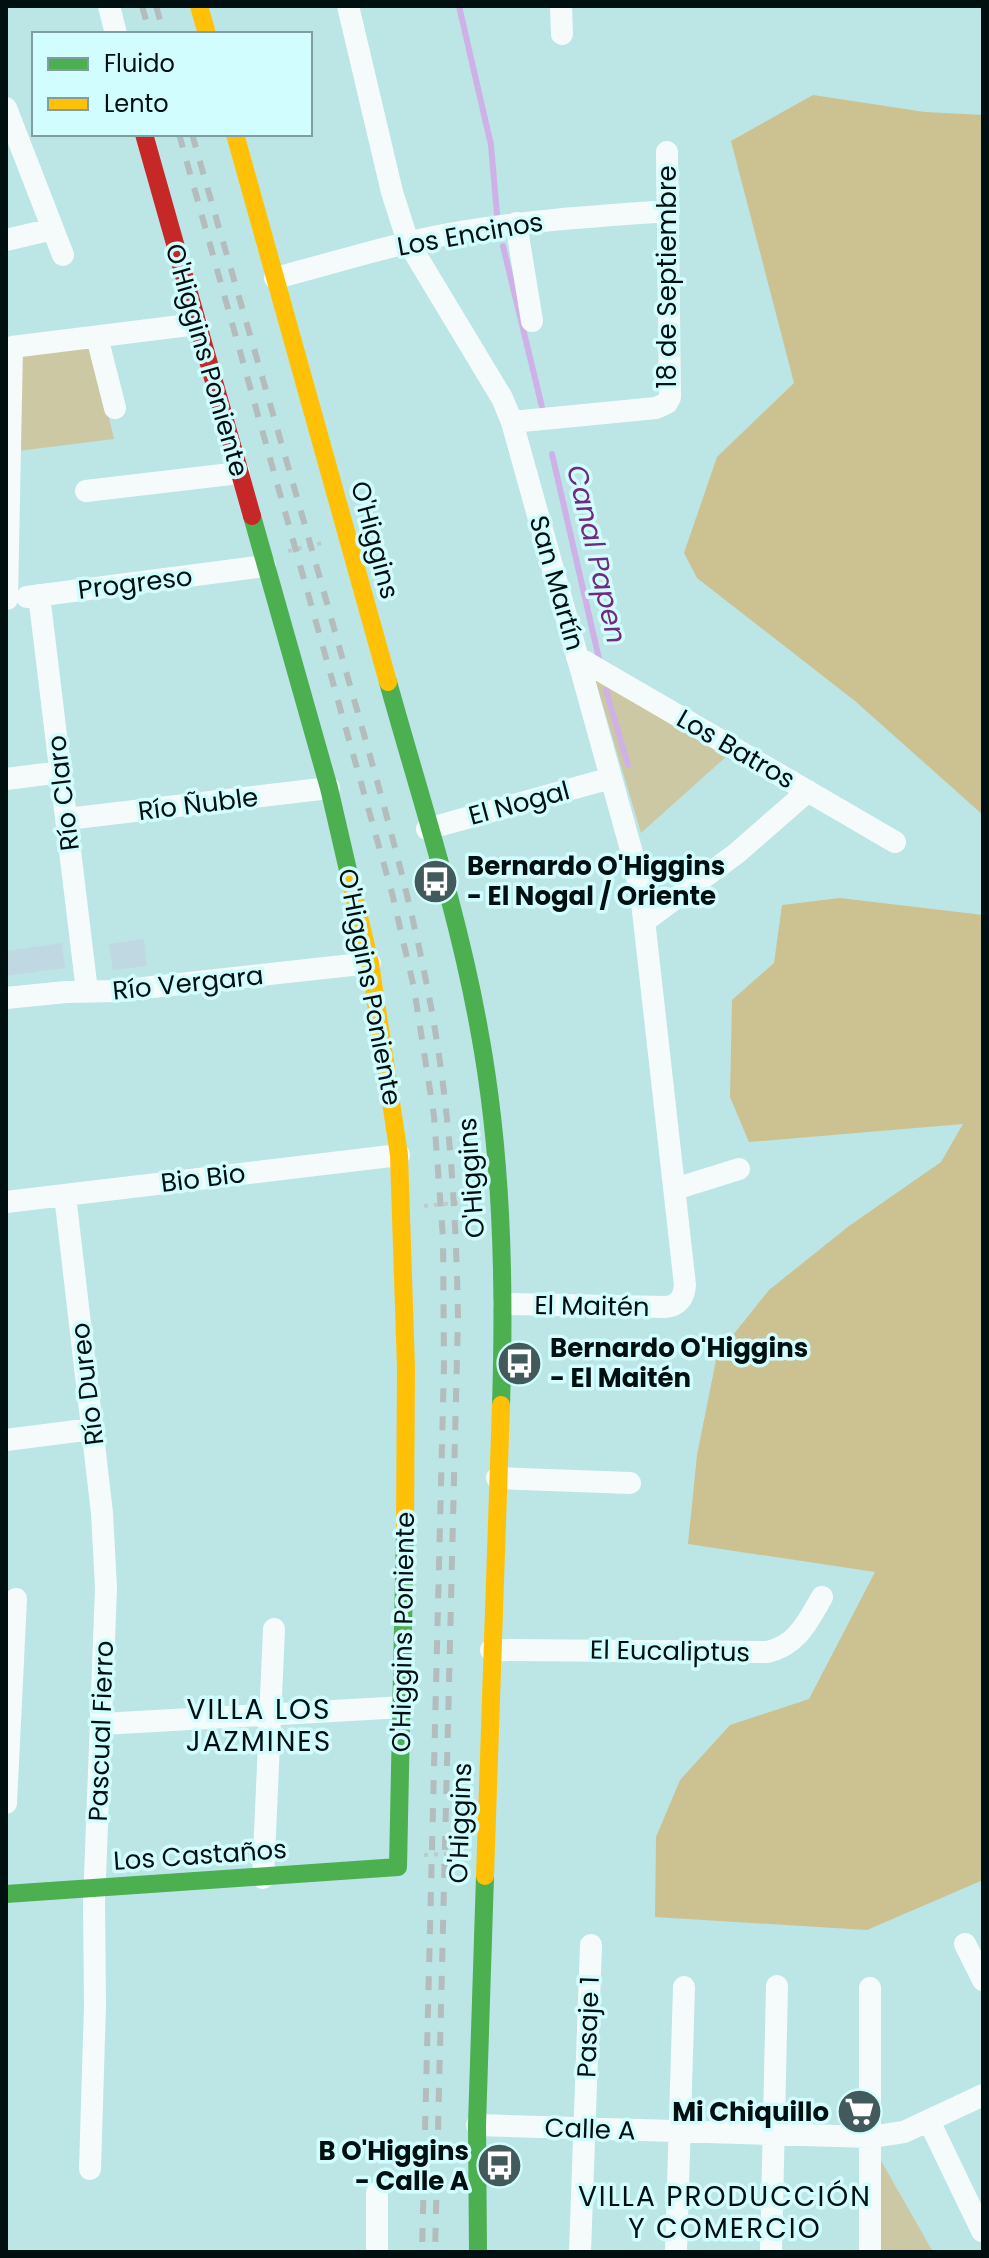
<svg xmlns="http://www.w3.org/2000/svg" width="989" height="2258" font-family="Poppins,sans-serif">
<rect width="100%" height="100%" fill="#bce5e6"/>
<path fill="#ccc8a3" d="M81 342 93 351 114 439 18 451V354Z
M595 679 728 755 641 833Z
M880 2159 933 2252H878Z"/>
<path fill="#ccc291" d="M813 95 925 112 983 115V815L855 701 697 578 684 553 717 457 794 383 731 141Z
M840 898 983 915V1880L867 1930 655 1917 656 1837 680 1780 730 1725 809 1699 875 1572 688 1544 697 1455 717 1355 769 1290 849 1226 941 1162 963 1124 749 1142 730 1097 732 1000 774 963 782 905Z"/>
<g fill="none" stroke-linecap="round" stroke-linejoin="round">
<path stroke="#ceb2e7" stroke-width="6" d="M459 6 491 145 497 214
M503 246 542 407
M552 454 600 663
M606 690 628 765"/>
</g>
<path fill="#c0d8e2" d="M144 939 147 966 113 970 109 944Z
M62 943 65 968 6 976V951Z"/>
<g fill="none" stroke-linecap="round" stroke-linejoin="round">
<path stroke="#bfcbcb" stroke-width="4" stroke-dasharray="4 6" stroke-linecap="butt" d="M288 551 322 543
M424 1206 475 1201
M424 1855 445 1854 463 1858"/>
<path stroke="#f5fbfb" stroke-width="22" d="M109 6 116 34
M348 6 392 192 408 242 502 398 512 422 632 853 642 902 685 1285C684 1297 679 1306 665 1307L504 1304
M561 6 562 34
M6 108 63 255
M516 223 532 321
M6 240 53 229
M275 278C338 262 401 241 466 231 533 220 601 216 669 211
M97 337 115 408
M512 422 656 408 667 403 670 397 667 152
M86 491 239 473
M39 595 87 991
M27 597 265 566
M7 599 12 347 197 324
M577 657 895 842
M6 779 61 772
M67 819 329 788
M427 829 611 778
M645 921 737 853 808 791
M6 998 66 992 116 991 370 963
M675 1189 739 1169
M65 1195 102 1513 106 1588 94 1903 95 2005 90 2169
M6 1202 399 1155
M6 1440 92 1429
M497 1478 630 1483
M491 1650 767 1652C797 1646 808 1621 822 1597
M102 1724 403 1707
M6 1803 16 1599
M263 1878 274 1629
M965 1944 983 1980
M929 2121 982 2231
M477 2125 871 2137 904 2132 983 2095
M377 2252V2193
M580 2252 591 1945
M676 2252 684 1987
M771 2252 777 1986
M870 2252V1988"/>
<path stroke="#4caf50" stroke-width="18" d="M252 516 329 788 351 883
M388 682C420 797 458 912 479 1029 502 1153 505 1279 501 1405
M6 1894 398 1867 405 1531
M478 2252 477 2125 485 1876"/>
<path stroke="#ffc107" stroke-width="18" d="M199 6 207 34
M235 134 388 682
M351 883 370 963 399 1155 406 1368 405 1531
M485 1876 501 1405"/>
<path stroke="#c62828" stroke-width="18" d="M144 134 252 516"/>
<path stroke="#b4bdbd" stroke-width="6" stroke-dasharray="14 14" stroke-linecap="butt" d="M142 6 150 34
M156 6 164 34
M179 134 392 893 414 988 434 1116 443 1238 444 1364 422 2252
M192 134C240 302 290 470 337 639 373 768 413 898 435 1030 451 1125 456 1220 458 1316L435 2252"/>
</g>
<defs>
<symbol id="bus-disc" viewBox="-11 -11 22 22"><circle r="9.5" fill="#425a5b" stroke="#d2fdfe"/><path d="M-5-6H5V4H4V6H2V4H-2V6H-4V4H-5ZM-3.5-4V0h7V-4ZM-3.5 1.2v1.5H-2V1.2ZM2 1.2v1.5H3.5V1.2Z" fill="#fff"/></symbol>
<symbol id="supermarket-disc" viewBox="-11 -11 22 22"><circle r="9.5" fill="#425a5b" stroke="#d2fdfe"/><path d="M-6-5.5h2.5l.6 2H6L4.5 2H-2.5L-4.4-4H-6ZM-1.5 3.2a1.3 1.3 0 1 0 .1 0ZM3 3.2a1.3 1.3 0 1 0 .1 0Z" fill="#fff"/></symbol>
</defs>
<g fill-rule="evenodd">
<use href="#bus-disc" x="410" y="856" width="51" height="51"/>
<use href="#bus-disc" x="494" y="1338" width="51" height="51"/>
<use href="#supermarket-disc" x="834" y="2086" width="51" height="51"/>
<use href="#bus-disc" x="474" y="2140" width="51" height="51"/>
</g>
<g text-anchor="middle" stroke-width="7" stroke-linejoin="round" paint-order="stroke">
<g font-size="26" fill="#000f10" stroke="#d2fdfe">
<text transform="translate(470 234) rotate(-10)" y="9">Los Encinos</text>
<text transform="translate(667 277) rotate(-90)" y="9">18 de Septiembre</text>
<text transform="translate(207 360) rotate(74)" y="9">O'Higgins Poniente</text>
<text transform="translate(375 540) rotate(75)" y="9">O'Higgins</text>
<text transform="translate(135 583) rotate(-7)" y="9">Progreso</text>
<text transform="translate(557 583) rotate(74)" y="9">San Martín</text>
<text transform="translate(736 749) rotate(30)" y="9">Los Batros</text>
<text transform="translate(63 793) rotate(-97)" y="9">Río Claro</text>
<text transform="translate(519 803) rotate(-15)" y="9">El Nogal</text>
<text transform="translate(198 804) rotate(-7)" y="9">Río Ñuble</text>
<text transform="translate(188 983) rotate(-6)" y="9">Río Vergara</text>
<text transform="translate(370 987) rotate(79)" y="9">O'Higgins Poniente</text>
<text transform="translate(203 1178) rotate(-7)" y="9">Bio Bio</text>
<text transform="translate(471 1178) rotate(-94)" y="9">O'Higgins</text>
<text transform="translate(592 1306) rotate(1)" y="9">El Maitén</text>
<text transform="translate(87 1384) rotate(-97)" y="9">Río Dureo</text>
<text transform="translate(403 1632) rotate(-89)" y="9">O'Higgins Poniente</text>
<text transform="translate(670 1651) rotate(1)" y="9">El Eucaliptus</text>
<text transform="translate(101 1731) rotate(-88)" y="9">Pascual Fierro</text>
<text transform="translate(460 1823) rotate(-88)" y="9">O'Higgins</text>
<text transform="translate(200 1855) rotate(-4)" y="9">Los Castaños</text>
<text transform="translate(588 2027) rotate(-88)" y="9">Pasaje 1</text>
<text transform="translate(590 2129) rotate(2)" y="9">Calle A</text>
</g>
<g font-size="26" font-weight="bold" fill="#000f10" stroke="#d2fdfe" text-anchor="start">
<text x="467" y="875">Bernardo O'Higgins<tspan x="467" dy="30">- El Nogal / Oriente</tspan></text>
<text x="550" y="1357">Bernardo O'Higgins<tspan x="550" dy="30">- El Maitén</tspan></text>
<text x="829" y="2121" text-anchor="end">Mi Chiquillo</text>
<text x="469" y="2160" text-anchor="end">B O'Higgins<tspan x="469" dy="30">- Calle A</tspan></text>
</g>
<g font-size="28" font-style="italic" fill="#702a83" stroke="#d2fdfe">
<text transform="translate(597 554) rotate(77)" y="10">Canal Papen</text>
</g>
<g font-size="28" letter-spacing="2" fill="#000f10" stroke="#d2fdfe">
<text x="259" y="1719">VILLA LOS<tspan x="259" dy="32">JAZMINES</tspan></text>
<text x="725" y="2206">VILLA PRODUCCIÓN<tspan x="725" dy="32">Y COMERCIO</tspan></text>
</g>
</g>
<rect width="989" height="2258" fill="none" stroke="#000f10" stroke-width="16"/>
<rect x="32" y="32" width="280" height="104" fill="#d2fdfe" stroke="#7e9e9f" stroke-width="2"/>
<rect x="48" y="58" width="40" height="12" fill="#4caf50" stroke="#7e9e9f" stroke-width="2"/>
<text x="104" y="72" font-size="24" fill="#000f10">Fluido</text>
<rect x="48" y="98" width="40" height="12" fill="#ffc107" stroke="#7e9e9f" stroke-width="2"/>
<text x="104" y="112" font-size="24" fill="#000f10">Lento</text>
</svg>
